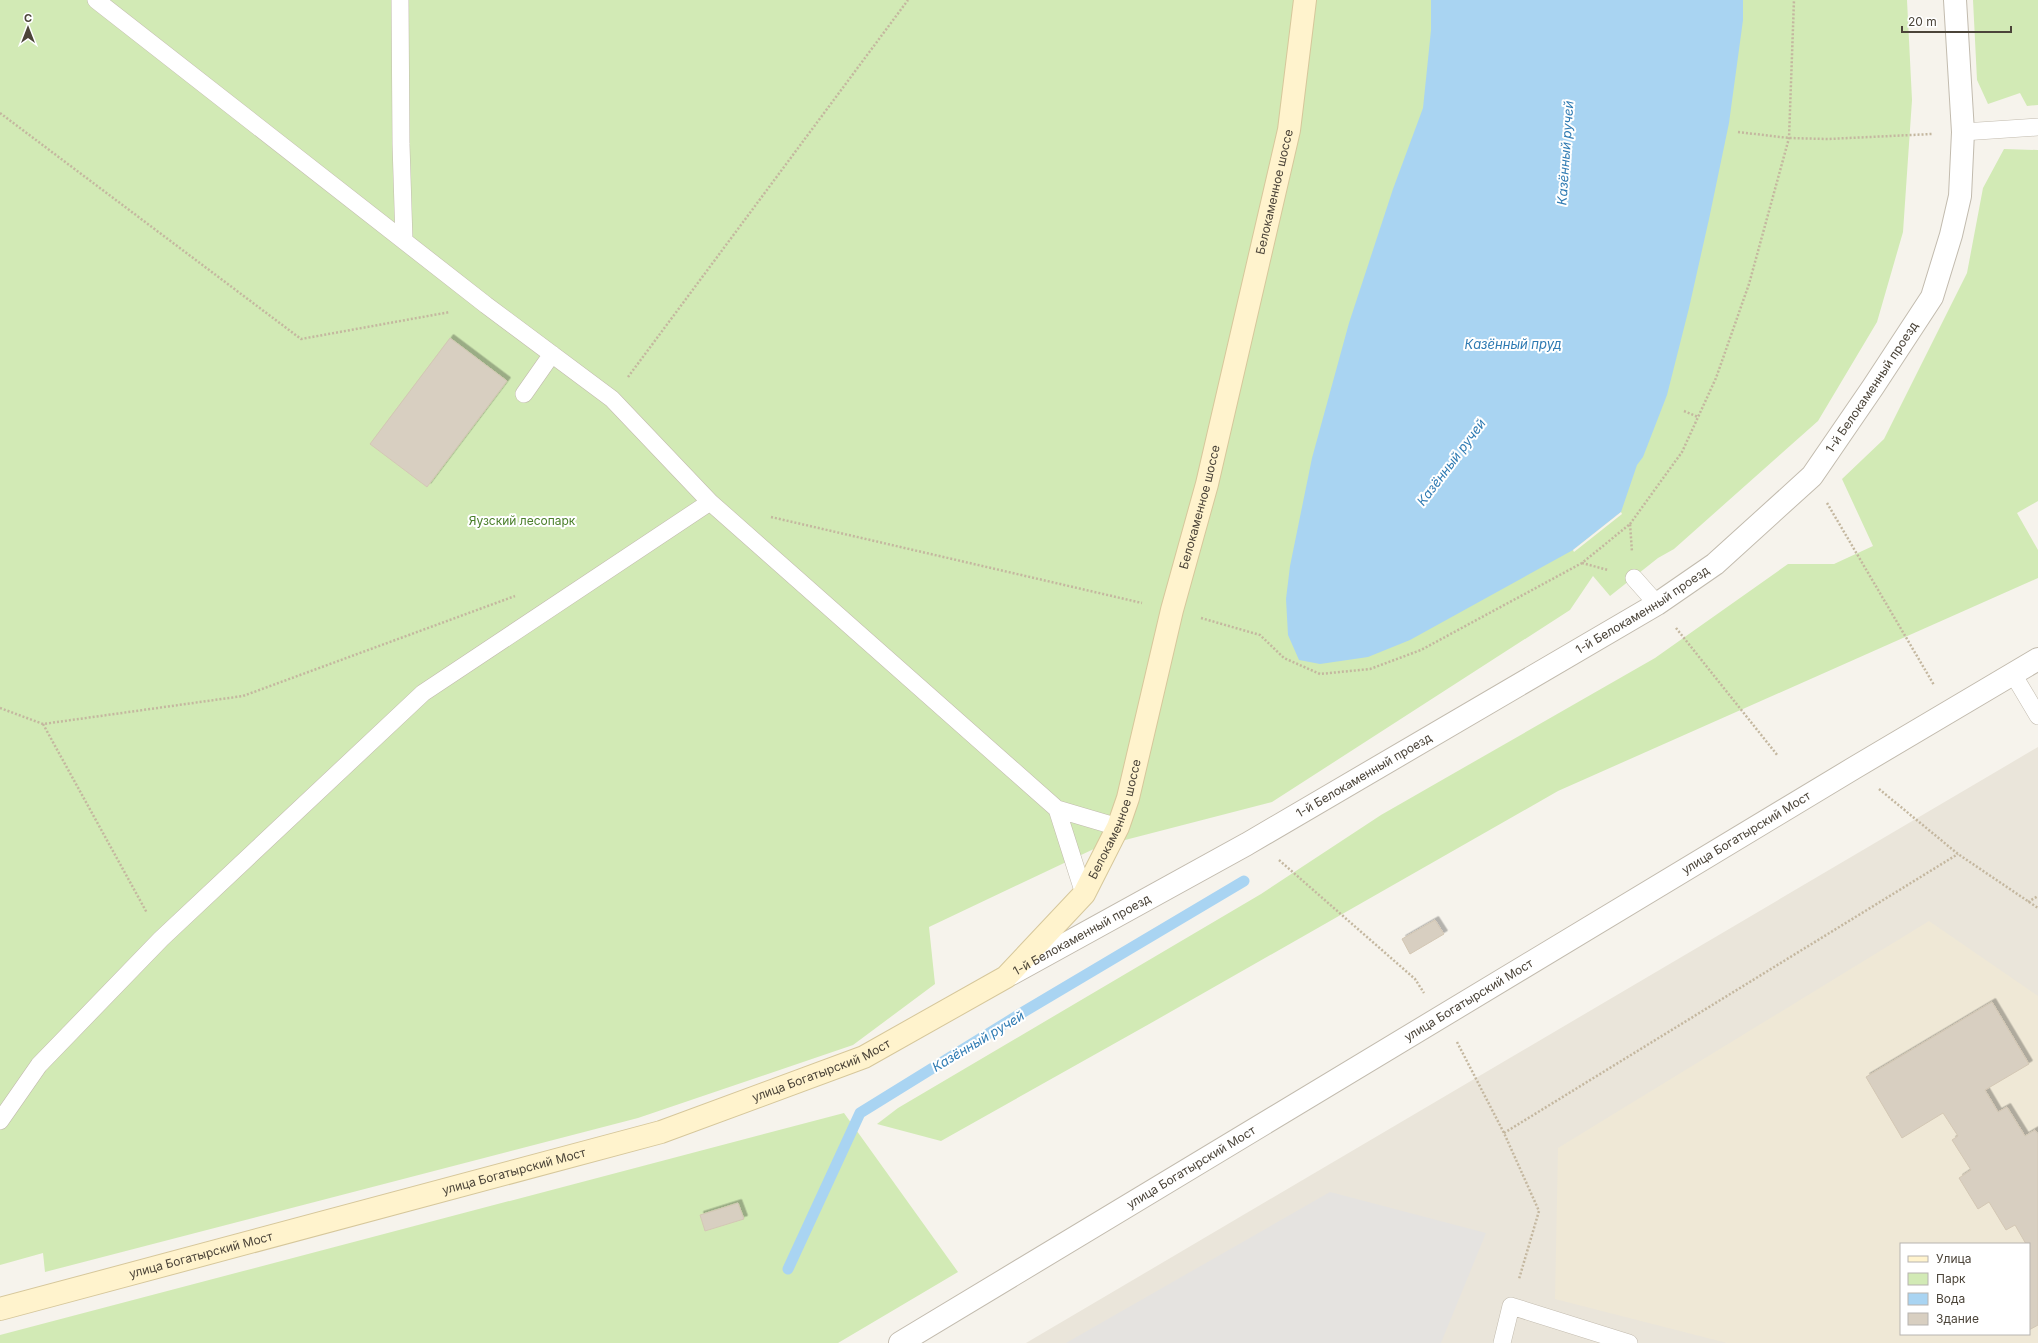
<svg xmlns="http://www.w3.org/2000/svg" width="2038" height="1343" font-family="Inter,sans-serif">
<defs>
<filter id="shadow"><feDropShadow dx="3.5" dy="-3.5" stdDeviation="0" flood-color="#0004"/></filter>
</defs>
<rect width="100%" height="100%" fill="#f6f3ec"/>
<path fill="#eae5da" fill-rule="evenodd" d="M2038 747V1343H1026ZM1901 1244H2029V1334H1901Z"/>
<path fill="#efe8d6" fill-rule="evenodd" d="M1929 921 2038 996V1343H1727L1555 1299 1558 1148ZM1901 1244H2029V1334H1901Z"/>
<path fill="#d2eab5" d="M0 0H1907L1912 100 1903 232 1877 322 1818 421 1674 549 1658 558 1610 596 1593 576 1570 610 1272 802 1098 847 929 927 935 984 853 1045 638 1118 45 1272 43 1253 0 1265Z
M1973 0H2038V105L2027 106 2020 93 1988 104 1977 80Z
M2004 149 2038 150V501L2017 513 2038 550V578L1558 791 1151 1023 941 1141 877 1124 898 1108 1261 894 1381 815 1655 658 1788 564H1834L1873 546 1842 479 1884 439 1967 273 1983 188Z
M844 1113 958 1272 838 1343H0V1335Z"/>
<path fill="#e5e3e0" d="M1330 1192 1486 1233 1441 1343H1066Z"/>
<path fill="#a9d4f2" d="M1431 0H1743V20L1729 123 1709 219 1689 308 1667 395 1643 457 1637 465 1621 512 1573 550 1410 640 1368 657 1320 664 1299 660 1288 635 1286 599 1290 566 1312 458 1349 323 1393 189 1423 108 1431 30Z"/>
<path fill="#f6f3ec" d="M1621 512 1622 514 1574 552 1573 550Z"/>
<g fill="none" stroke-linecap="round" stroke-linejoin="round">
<path stroke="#a9d4f2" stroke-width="11" d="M788 1269 860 1113 1025 1011 1244 881"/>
</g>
<path fill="#d8cfc1" stroke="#d3c7b4" filter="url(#shadow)" d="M450 338 507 381 427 487 370 444Z
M1435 920 1444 934 1410 954 1402 939Z
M1992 1002 2029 1064 1985 1090 1998 1112 2007 1107 2025 1136 2035 1130 2038 1134V1325L2029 1330V1244H2026L2015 1225 2006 1230 1989 1202 1978 1209 1959 1178 1971 1170 1952 1140 1958 1136 1943 1113 1902 1138 1866 1077Z
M738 1203 744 1219 705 1231 700 1215Z"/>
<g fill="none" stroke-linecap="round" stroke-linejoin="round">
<defs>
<path id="lane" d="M96 0 486 305 612 399 710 502 1057 809 1118 827
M400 0 401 144 404 240
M1963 132 2038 127
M524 394 552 354
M1634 578 1657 604
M2013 674 2038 716
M1057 809 1084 894
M0 1121 39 1065 161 939 423 693 710 502
M1502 1343 1511 1306 1629 1343"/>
<g id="street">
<path id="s1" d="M1011 974 1247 844 1657 604 1715 564 1812 476 1873 387 1932 297 1951 235 1960 196 1963 132 1955 0"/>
<path id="s2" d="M900 1343 1854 768 2038 659"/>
</g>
<g id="secondary">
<path id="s3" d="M0 1309 661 1132 864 1057 1006 977 1084 894 1118 827 1128 798 1172 610 1207 484 1289 130 1305 0"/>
</g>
</defs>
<use href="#lane" stroke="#c2bbae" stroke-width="18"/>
<use href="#street" stroke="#c2bbae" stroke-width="24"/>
<use href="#secondary" stroke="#d6c79b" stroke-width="24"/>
<path stroke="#c4b79f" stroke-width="2.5" stroke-dasharray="2 2" stroke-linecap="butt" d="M0 113 301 339 450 312
M1738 132 1789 138 1828 139 1932 134
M628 377 908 0
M1684 411 1698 417
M1827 503 1934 685
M771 517 1142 603
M1630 524 1682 452 1716 378 1749 284 1789 138 1794 0
M1582 563 1608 570
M1201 618 1260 635 1284 658 1320 674 1370 669 1421 650 1582 563 1630 524 1632 552
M1676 628 1778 756
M0 708 43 724 243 696 515 596
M43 724 147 913
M1879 789 1958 854 2038 908
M1279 860 1415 979 1424 993
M2028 902 2038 896
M1457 1042 1504 1133 1539 1211 1519 1279
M1504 1133 1958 854"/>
<use href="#lane" stroke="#fff" stroke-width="17"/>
<use href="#street" stroke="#fff" stroke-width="22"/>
<use href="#secondary" stroke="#fff3cd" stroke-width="22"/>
</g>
<g text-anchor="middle" stroke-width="4" stroke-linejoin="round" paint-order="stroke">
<g font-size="12" fill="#4b4439" stroke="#fff">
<text dy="4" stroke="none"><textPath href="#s3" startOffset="1907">Белокаменное шоссе</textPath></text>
<text dy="4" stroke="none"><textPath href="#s1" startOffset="1053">1-й Белокаменный проезд</textPath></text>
<text dy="4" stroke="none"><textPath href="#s3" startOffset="1583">Белокаменное шоссе</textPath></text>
<text dy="4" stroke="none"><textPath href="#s1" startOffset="729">1-й Белокаменный проезд</textPath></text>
<text dy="4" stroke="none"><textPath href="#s1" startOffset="405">1-й Белокаменный проезд</textPath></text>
<text dy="4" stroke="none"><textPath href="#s3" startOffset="1259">Белокаменное шоссе</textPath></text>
<text dy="4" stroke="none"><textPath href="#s2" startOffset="988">улица Богатырский Мост</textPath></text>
<text dy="4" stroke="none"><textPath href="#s1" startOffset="81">1-й Белокаменный проезд</textPath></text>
<text dy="4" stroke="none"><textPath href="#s2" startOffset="664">улица Богатырский Мост</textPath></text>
<text dy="4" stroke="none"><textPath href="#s3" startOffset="856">улица Богатырский Мост</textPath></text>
<text dy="4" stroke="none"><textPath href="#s2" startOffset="340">улица Богатырский Мост</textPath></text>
<text dy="4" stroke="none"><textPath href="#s3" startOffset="532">улица Богатырский Мост</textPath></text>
<text dy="4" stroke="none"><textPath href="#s3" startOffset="208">улица Богатырский Мост</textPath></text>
</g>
<g font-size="12" fill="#4a7f2a" stroke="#fff">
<text x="522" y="525">Яузский лесопарк</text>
</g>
<g font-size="13" font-style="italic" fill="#2e7ab2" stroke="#fff">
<text transform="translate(1565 153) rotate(-86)" y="5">Казённый ручей</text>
<text x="1513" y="349">Казённый пруд</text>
<text transform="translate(1451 462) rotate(-53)" y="5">Казённый ручей</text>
<text transform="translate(978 1041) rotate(-31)" y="5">Казённый ручей</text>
</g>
</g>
<rect x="1900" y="1243" width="130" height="92" fill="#ffffff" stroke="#b7b4b0"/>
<rect x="1908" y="1256" width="20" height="6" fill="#fff3cd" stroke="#b7b4b0"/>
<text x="1936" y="1263" font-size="12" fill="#4b4439">Улица</text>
<rect x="1908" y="1273" width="20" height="12" fill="#d2eab5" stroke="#b7b4b0"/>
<text x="1936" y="1283" font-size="12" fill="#4b4439">Парк</text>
<rect x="1908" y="1293" width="20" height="12" fill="#a9d4f2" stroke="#b7b4b0"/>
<text x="1936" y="1303" font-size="12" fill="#4b4439">Вода</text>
<rect x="1908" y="1313" width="20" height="12" fill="#d8cfc1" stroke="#b7b4b0"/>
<text x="1936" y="1323" font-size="12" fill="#4b4439">Здание</text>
<g transform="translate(28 28)" stroke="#ffffff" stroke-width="3" paint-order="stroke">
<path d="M0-3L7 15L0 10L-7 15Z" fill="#4b4439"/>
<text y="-6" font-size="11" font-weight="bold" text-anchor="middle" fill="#4b4439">С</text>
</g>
<path d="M1902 26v6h109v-6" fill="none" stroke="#4b4439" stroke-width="2"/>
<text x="1908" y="26" font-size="12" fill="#4b4439" stroke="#ffffff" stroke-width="3" paint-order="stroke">20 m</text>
</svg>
